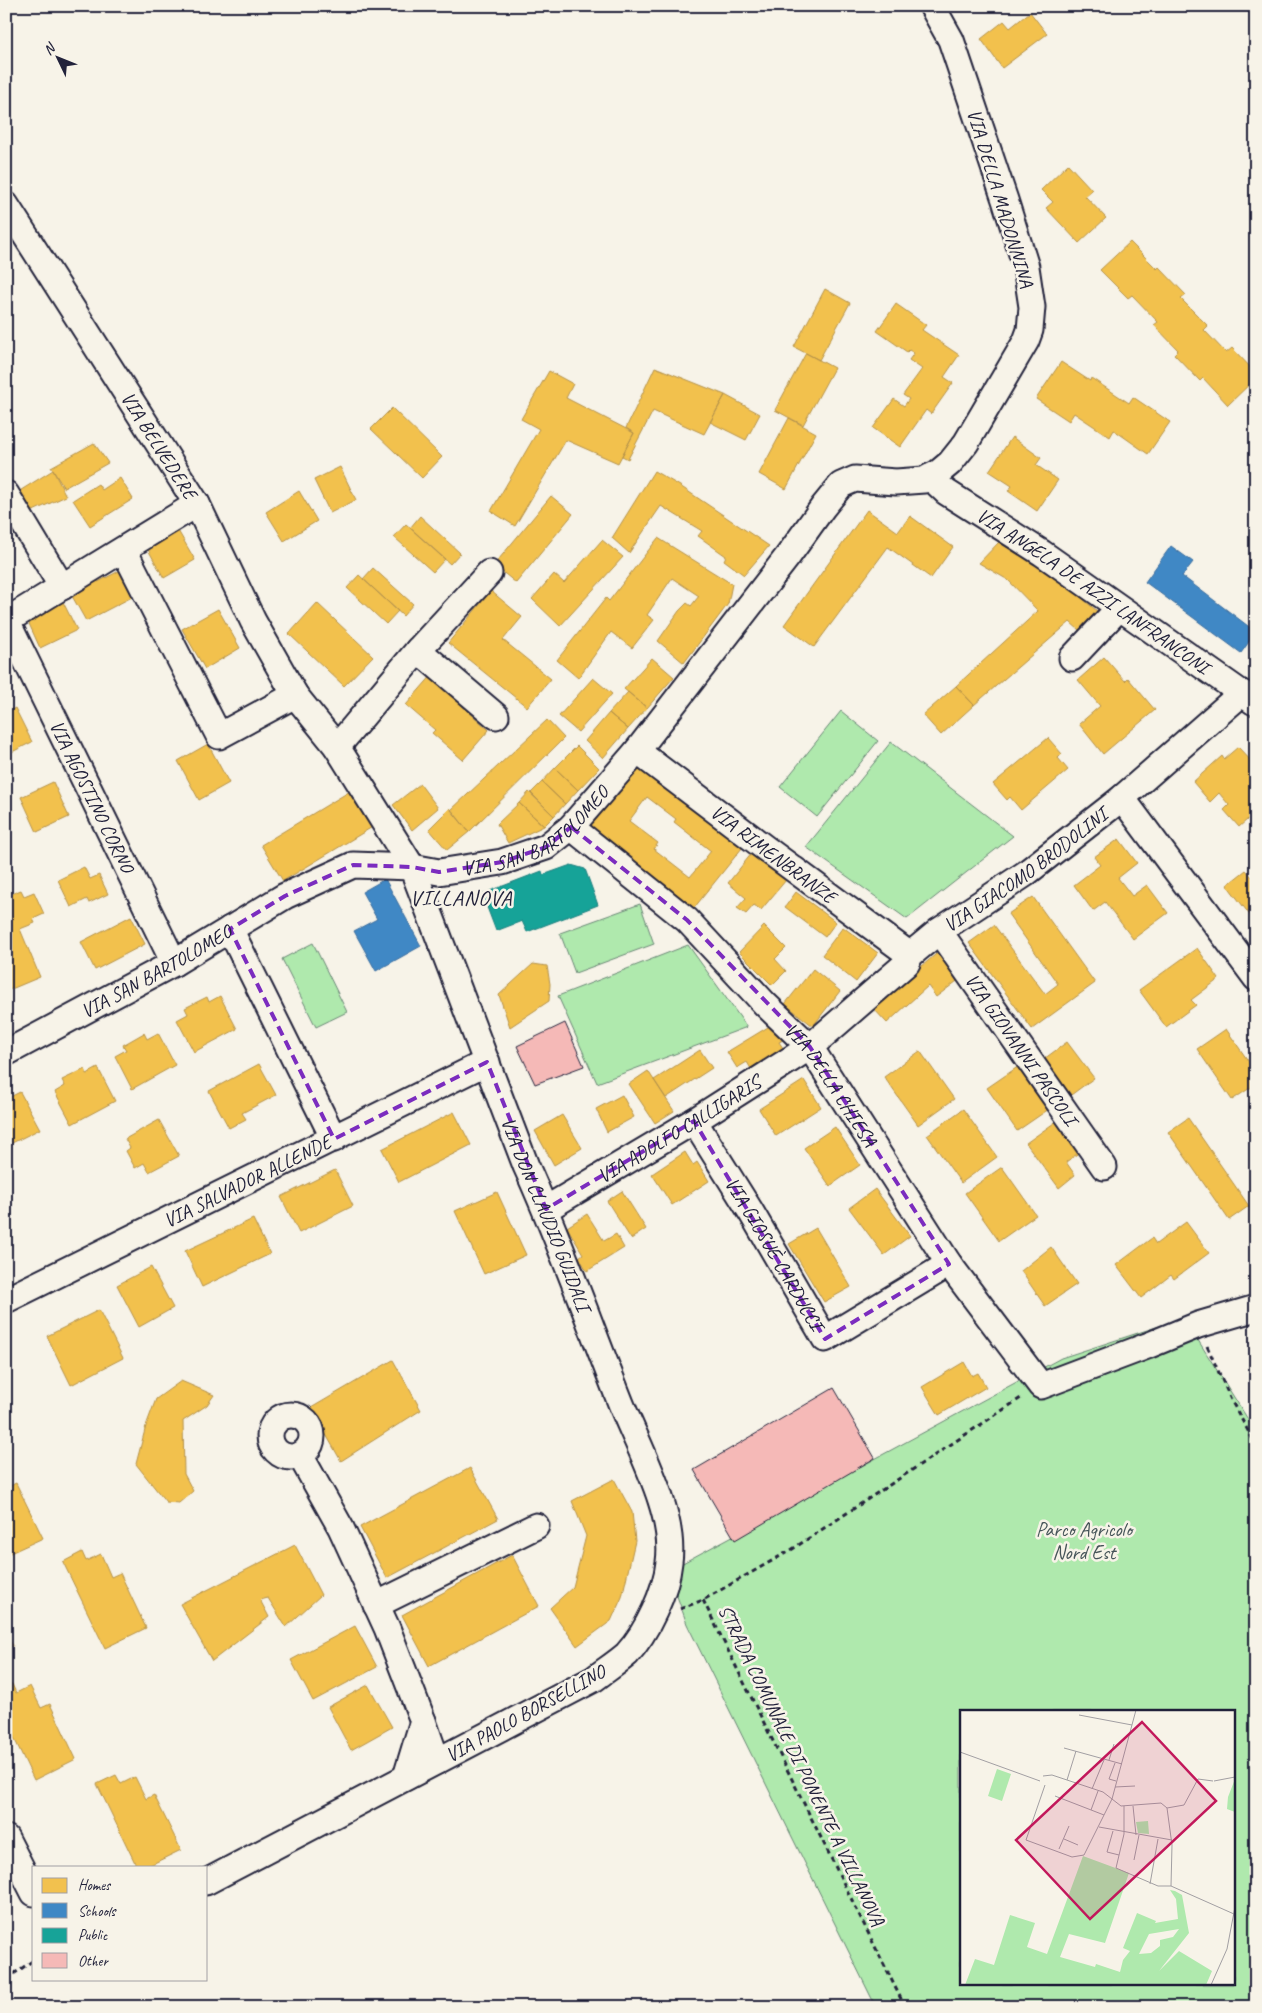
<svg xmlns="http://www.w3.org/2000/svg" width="1262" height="2013" font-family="Caveat,sans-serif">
<rect width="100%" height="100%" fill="#f7f3e8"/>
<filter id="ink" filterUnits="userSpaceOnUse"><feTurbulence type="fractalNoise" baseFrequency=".02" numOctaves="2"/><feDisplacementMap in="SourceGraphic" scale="10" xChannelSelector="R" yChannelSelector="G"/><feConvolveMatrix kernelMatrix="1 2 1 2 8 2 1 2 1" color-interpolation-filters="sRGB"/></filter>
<g filter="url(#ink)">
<path fill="#afe9ad" stroke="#688674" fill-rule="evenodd" d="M841 711 878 741 817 817 780 787Z
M891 742 1013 836 907 919 806 847Z
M640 904 654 944 575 973 560 933Z
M313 943 347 1012 316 1027 282 959Z
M688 945 747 1027 597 1083 558 996Z
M1184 1318 1256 1432V2007H876L687 1624 668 1571 1061 1358ZM961 1712H1233V1984H961Z"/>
<path fill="#f2c14e" stroke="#b49148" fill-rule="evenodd" d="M1030 12 1047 34 1002 68 981 39 1004 21 1010 28Z
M1068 164 1092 190 1085 196 1106 218 1079 243 1046 208 1053 202 1041 190Z
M1130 242 1157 269 1159 267 1186 295 1181 299 1208 326 1204 330 1226 353 1232 348 1256 373V378L1228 405 1203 378 1200 381 1174 354 1178 350 1154 325 1158 322 1132 295 1128 298 1100 270Z
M825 289 850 303 819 360 794 347Z
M896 304 926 325 922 330 959 355 944 377 953 383 931 414 926 410 900 447 873 428 894 399 904 406 909 399 903 395 922 369 909 360 914 353 909 350 907 352 877 331Z
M806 353 834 368 803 425 775 410Z
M1061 362 1090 381 1091 378 1129 403 1133 397 1170 422 1148 454 1114 430 1110 437 1074 413 1069 421 1036 399Z
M655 367 725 395 704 434 653 411 628 459 622 456 634 433 626 428Z
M549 371 573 384 566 398 634 433 618 463 566 440 515 526 491 511 539 429 521 419Z
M725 395 760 414 746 440 710 422Z
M392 408 442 457 422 478 371 429Z
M789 418 816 433 786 489 759 474Z
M1012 437 1041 458 1036 465 1058 480 1037 511 1008 491 1012 486 989 471Z
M94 443 108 463 64 488 51 467Z
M340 467 356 500 330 513 314 480Z
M53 470 66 496 31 512 18 492Z
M654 471 680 486 769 546 744 575 724 560 726 556 698 536 702 531 661 506 629 553 612 538Z
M120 478 133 499 90 526 73 500 98 484 102 490Z
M299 491 317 521 284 541 266 512Z
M551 496 573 514 516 583 494 565Z
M867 510 898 532 910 516 953 547 931 578 888 547 814 647 784 625Z
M420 516 460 553 450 564 410 528Z
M406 524 445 559 433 572 394 537Z
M177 529 195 560 164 578 146 546Z
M658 538 732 584 728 604 684 663 658 641 679 611 687 603 691 606 699 596 672 578 647 615 654 620 632 648 611 632 578 678 557 660 606 598 609 601Z
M602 540 623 557 560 626 532 599 554 574 564 583Z
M999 542 1071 589 1097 611 1079 630 1070 622 974 705 956 686 1038 611 1008 580 979 563Z
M373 568 413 604 403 616 363 579Z
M121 570 134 596 86 621 72 596 83 590 81 587 97 579 98 582Z
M359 575 398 611 386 624 347 588Z
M491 591 522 617 503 640 551 679 527 707 448 643Z
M62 600 77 630 40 648 26 617Z
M317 603 373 656 344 686 289 634Z
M218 609 240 648 205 669 182 629Z
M1104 657 1125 681 1128 678 1155 710 1103 754 1079 724 1100 706 1078 680Z
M652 658 674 677 647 708 624 689Z
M433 674 464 701 461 705 489 730 463 760 432 733 435 730 406 705Z
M593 678 612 694 578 732 559 716Z
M956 686 974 705 941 735 923 715Z
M628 692 647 708 628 729 609 713Z
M15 708 32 742 6 755V713Z
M609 713 628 729 603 758 585 741Z
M547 720 564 738 469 832 451 810Z
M1048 738 1062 754 1058 758 1068 770 1021 810 1010 797 1007 800 993 784Z
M208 744 229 783 199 800 178 761Z
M577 746 599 768 578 790 555 768Z
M1238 747 1256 766V812L1239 827 1224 810 1229 805 1219 793 1210 802 1193 782 1222 756 1224 759Z
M634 762 742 848 694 908 586 822ZM647 797 676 819 674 822 711 851 690 877 654 849 658 843 629 821Z
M555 768 578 790 565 804 542 782Z
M53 782 69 817 37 832 21 797Z
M542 782 565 804 554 816 531 793Z
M420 784 438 808 412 830 393 805Z
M352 790 374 826 283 881 261 845Z
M529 792 554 816 544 826 519 803Z
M519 803 544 826 508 843 497 824Z
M450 808 469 832 447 850 429 829Z
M1119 839 1137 863 1118 878 1132 896 1147 885 1168 913 1133 939 1105 902 1093 911 1074 885 1100 865 1094 857Z
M752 853 786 880 761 910 754 905 746 914 737 908 746 898 728 883Z
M84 867 90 879 99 875 108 894 89 903 87 899 71 907 58 880Z
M1246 870 1252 877 1256 874V923L1227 885Z
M21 890 24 896 34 892 44 914 33 919 35 923 20 929 40 977 9 990 6 984V896Z
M796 892 836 922 825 937 785 907Z
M1033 897 1095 983 1032 1029 969 943 994 925 1045 994 1058 984 1008 914Z
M131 916 145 944 95 970 81 942Z
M764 926 786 948 775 959 786 971 772 985 739 952Z
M843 927 878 953 856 982 822 955Z
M1197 948 1219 979 1191 1000 1196 1005 1166 1027 1139 990Z
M942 949 961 978 936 997 928 986 887 1023 873 1008Z
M533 964 547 966 550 984 549 1001 510 1027 499 995Z
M813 969 840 991 813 1026 785 1004Z
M220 996 237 1029 194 1052 177 1020 188 1014 185 1008 207 997 209 1002Z
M773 1024 783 1040 779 1042 787 1054 754 1074 747 1062 737 1068 727 1052Z
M1226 1029 1256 1072V1084L1232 1100 1197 1049Z
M144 1033 147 1039 158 1033 175 1065 132 1089 115 1056 126 1050 123 1045Z
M1067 1042 1094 1078 1071 1095 1044 1059Z
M700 1050 712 1068 666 1098 654 1080Z
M920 1051 954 1099 918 1125 884 1077Z
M259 1064 276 1095 242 1113 246 1119 229 1128 209 1091Z
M1019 1066 1049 1109 1017 1131 987 1088Z
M98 1068 115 1101 72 1124 55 1092 65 1086 62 1080 85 1069 87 1074Z
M648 1071 674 1111 655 1123 629 1084Z
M804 1080 821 1107 776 1136 759 1109Z
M20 1092 40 1129 6 1146V1099Z
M622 1095 634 1117 607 1132 596 1109Z
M963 1109 997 1157 961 1183 927 1135Z
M454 1112 471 1145 399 1182 382 1149Z
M562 1115 582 1148 554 1165 535 1131Z
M1061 1118 1084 1149 1066 1162 1075 1175 1059 1188 1026 1143Z
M1188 1118 1249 1206 1229 1220 1168 1132Z
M159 1120 179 1156 149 1172 144 1163 135 1168 126 1151 130 1148 125 1139Z
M835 1127 860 1165 830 1186 804 1148Z
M685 1152 693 1165 697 1162 709 1181 672 1205 652 1174Z
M1002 1167 1036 1215 999 1241 965 1193Z
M335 1170 353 1206 299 1233 281 1197Z
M875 1189 910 1236 884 1255 849 1208Z
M622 1191 646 1229 631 1239 607 1201Z
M497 1192 526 1255 484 1274 455 1211Z
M587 1214 604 1241 616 1234 624 1248 587 1271 579 1257 583 1254 567 1227Z
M253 1219 270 1254 202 1287 185 1251Z
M1186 1222 1209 1253 1174 1279 1171 1275 1141 1298 1116 1265 1152 1238 1156 1244Z
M816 1228 851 1287 824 1302 789 1244Z
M1051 1247 1077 1284 1045 1306 1021 1271Z
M151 1267 173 1308 139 1327 117 1285Z
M99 1310 123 1358 71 1385 47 1336Z
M393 1360 421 1410 341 1461 311 1408Z
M964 1362 972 1376 978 1373 986 1387 939 1415 922 1387Z
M181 1381 214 1395 207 1405 183 1421 184 1474 193 1491 179 1503 166 1502 136 1464 146 1426 156 1399Z
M470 1468 498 1519 387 1578 360 1527Z
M614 1479 632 1512 635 1541 622 1597 611 1621 577 1646 550 1608 573 1587 586 1536 572 1501Z
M16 1483 43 1538 6 1555V1484L8 1487Z
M295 1545 321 1595 286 1627 268 1598 260 1600 269 1617 212 1661 180 1604Z
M82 1552 86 1561 101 1554 111 1577 120 1573 146 1628 105 1648 63 1562Z
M512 1555 539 1606 429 1666 402 1615Z
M355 1626 377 1667 313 1701 291 1660Z
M6 1632 13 1646 6 1649Z
M12 1684 16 1693 30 1686 41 1708 50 1704 76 1759 34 1780 6 1721V1687Z
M368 1685 392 1727 351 1750 328 1707Z
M116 1775 121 1784 135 1777 146 1799 154 1795 181 1850 146 1867H137L97 1784Z"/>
<path fill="#3f88c5" stroke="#36699c" d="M1171 546 1193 562 1182 576 1256 632 1241 653 1145 582Z
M385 879 421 946 376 971 354 931 377 919 362 892Z"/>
<path fill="#17a398" stroke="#1a7c7c" d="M571 865 585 869 598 905 527 932 522 921 496 931 482 894 542 871 543 875Z"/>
<path fill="#f5b9b7" stroke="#22223b" d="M565 1023 584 1066 535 1084 517 1046Z
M834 1388 875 1458 735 1540 694 1470Z"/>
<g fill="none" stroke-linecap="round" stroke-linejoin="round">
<defs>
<g id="minor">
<path id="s1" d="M6 205 197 504 253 621 295 695 337 747 412 867 526 1166C561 1243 589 1323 620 1401 638 1447 676 1513 669 1562 666 1592 647 1632 627 1654 617 1663 604 1671 594 1679L206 1882"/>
<path id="s2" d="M930 477 946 492 1042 553 1254 702"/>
<path d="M6 494 62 587"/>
<path d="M128 558 219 736 295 695"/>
<path d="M6 621 197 504"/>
<path id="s3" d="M11 630 174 963"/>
<path d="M418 650 496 716"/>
<path d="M1072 658 1119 608"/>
<path d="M337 747 418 650 489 573"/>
<path id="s4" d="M637 751 765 848 910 955"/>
<path d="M1122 798 1256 978"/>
<path id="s5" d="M571 827 687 920 765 1004 810 1047 949 1264 1041 1386 1147 1346 1198 1325 1256 1308"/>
<path d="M230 929 334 1139"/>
<path id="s6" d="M939 931 1104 1167"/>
<path id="s7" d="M6 1053 174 963 285 896 353 865 412 867 439 872 502 862 546 847 571 827 637 751 788 556 823 507 841 485 855 479 896 482 924 480 938 473 950 463 966 443 1026 341 1030 330 1032 307 1026 267 1005 200 951 40 932 6"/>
<path id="s8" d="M694 1121 751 1212 825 1339 949 1264"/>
<path id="s9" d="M546 1209 694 1121 810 1047 907 963 910 955 939 931 1025 874 1122 798 1242 693"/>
<path id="s10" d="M6 1300 487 1062"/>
<circle cx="291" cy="1436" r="21"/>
<path d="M300 1455 341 1528 387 1628 423 1721"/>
<path d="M376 1605 536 1526"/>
<path d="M406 1777 423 1721 437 1761"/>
<path d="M6 1838 34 1893"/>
</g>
</defs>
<use href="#minor" stroke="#22223b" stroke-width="29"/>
<path stroke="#22223b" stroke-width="3" stroke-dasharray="5 4" stroke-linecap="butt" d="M1207 1346 1232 1402 1256 1445
M703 1600 905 2007
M680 1609 703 1600 791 1550 1021 1398
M6 1979 34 1960"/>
<use href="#minor" stroke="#f7f3e8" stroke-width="25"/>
</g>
</g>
<path fill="none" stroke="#7b2cbf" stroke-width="4" stroke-dasharray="10 6" stroke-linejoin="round" d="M571 827 687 920 810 1047 949 1264 825 1339 694 1121 546 1209 487 1062 334 1139 230 929 285 896 353 865 412 867 439 872 502 862 546 847Z"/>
<g text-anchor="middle" stroke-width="5" stroke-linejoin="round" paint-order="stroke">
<g font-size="20" fill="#22223b" stroke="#f7f3e8">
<text transform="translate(1001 198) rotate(73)" y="7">VIA DELLA MADONNINA</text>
<text dy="7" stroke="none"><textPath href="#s1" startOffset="285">VIA BELVEDERE</textPath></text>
<text dy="7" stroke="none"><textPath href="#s2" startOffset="199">VIA ANGELA DE AZZI LANFRANCONI</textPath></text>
<text dy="7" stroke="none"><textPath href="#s3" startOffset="185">VIA AGOSTINO CORNO</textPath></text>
<text dy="7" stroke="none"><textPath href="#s7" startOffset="590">VIA SAN BARTOLOMEO</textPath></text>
<text dy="7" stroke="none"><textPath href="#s4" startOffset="171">VIA RIMENBRANZE</textPath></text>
<text dy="7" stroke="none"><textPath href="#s9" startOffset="590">VIA GIACOMO BRODOLINI</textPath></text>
<text dy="7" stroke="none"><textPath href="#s7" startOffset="171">VIA SAN BARTOLOMEO</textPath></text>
<text dy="7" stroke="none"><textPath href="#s6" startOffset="144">VIA GIOVANNI PASCOLI</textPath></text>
<text dy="7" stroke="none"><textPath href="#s5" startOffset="368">VIA DELLA CHIESA</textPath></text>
<text dy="7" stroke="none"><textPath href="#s9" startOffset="155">VIA ADOLFO CALLIGARIS</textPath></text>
<text dy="7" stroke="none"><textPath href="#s10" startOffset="269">VIA SALVADOR ALLENDE</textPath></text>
<text dy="7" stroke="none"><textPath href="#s1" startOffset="1150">VIA DON CLAUDIO GUIDALI</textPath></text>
<text dy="7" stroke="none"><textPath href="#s8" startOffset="155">VIA GIOSUÈ CARDUCCI</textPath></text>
<text transform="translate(525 1713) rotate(-29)" y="7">VIA PAOLO BORSELLINO</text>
<text transform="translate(802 1765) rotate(64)" y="7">STRADA COMUNALE DI PONENTE A VILLANOVA</text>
</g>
<g font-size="20" fill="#455458" stroke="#f7f3e8">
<text x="1084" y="1536">Parco Agricolo<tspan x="1084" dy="23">Nord Est</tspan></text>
</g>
<g font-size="22" letter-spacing="1" fill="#22223b" stroke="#f7f3e8">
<text x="461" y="905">VILLANOVA</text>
</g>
</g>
<g transform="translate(960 1710)">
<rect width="275" height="275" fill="#f7f3e8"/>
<path d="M37 59 51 64 42 91 28 86ZM275 69V102L267 99 268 87ZM188 111 189 124 178 123 176 112ZM123 146 169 163 145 233 109 224 100 247 135 257 136 254 160 262 163 250 170 241 163 238 177 203 196 211 195 213 218 209 216 189 210 180 215 181 222 185 229 223 199 261 219 241 252 261 246 275H5L15 249 34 255 50 205 75 213 67 237 87 244ZM219 219 213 227 200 230V236L191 243 179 244 189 224Z" fill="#afe9ad" fill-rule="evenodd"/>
<path fill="none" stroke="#a29fa3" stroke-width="1" d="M119 5 172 15M104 38 162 54M0 42 80 71M149 50 154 34M155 53 149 69 156 71M83 66 92 65 143 82 161 96 201 93 207 98M107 70 116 41M254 71 275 67M85 75 66 130 112 147 124 145 152 89 176 0M155 77 175 76M132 79 144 50M95 86 144 105M164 96V124L156 158 198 176H211M173 96 176 125M207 98 212 135 211 176M207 98 224 95 238 69 253 71M131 100 138 81M139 117 212 130M153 121 147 142 159 145M104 129 118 135M99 139 109 116M174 150 179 125M190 174 198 129M211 176 274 204M251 275 267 239 275 197"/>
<path fill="#c2185b" fill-opacity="0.15" stroke="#c2185b" stroke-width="2.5" d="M182 12 256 91 130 209 56 130Z"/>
<rect width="275" height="275" fill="none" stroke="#22223b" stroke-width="2.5"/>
</g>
<rect width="1262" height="2013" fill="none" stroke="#f7f3e8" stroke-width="25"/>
<rect x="12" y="12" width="1237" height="1988" fill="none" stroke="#22223b" stroke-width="2" filter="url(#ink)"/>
<rect x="32" y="1866" width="175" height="115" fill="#f7f3e8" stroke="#a29fa3"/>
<rect x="42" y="1878" width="25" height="15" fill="#f2c14e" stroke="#a29fa3"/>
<text x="78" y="1890" font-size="15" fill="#22223b">Homes</text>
<rect x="42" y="1903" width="25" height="15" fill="#3f88c5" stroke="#a29fa3"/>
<text x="78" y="1916" font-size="15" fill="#22223b">Schools</text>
<rect x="42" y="1928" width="25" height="15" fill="#17a398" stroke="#a29fa3"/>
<text x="78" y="1940" font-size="15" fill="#22223b">Public</text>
<rect x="42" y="1953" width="25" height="15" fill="#f5b9b7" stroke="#a29fa3"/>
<text x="78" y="1966" font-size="15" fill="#22223b">Other</text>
<g transform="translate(58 58) rotate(313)" stroke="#f7f3e8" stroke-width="4" paint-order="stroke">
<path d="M0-4L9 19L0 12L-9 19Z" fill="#22223b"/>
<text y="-8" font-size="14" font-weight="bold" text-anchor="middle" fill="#22223b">N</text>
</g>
</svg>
